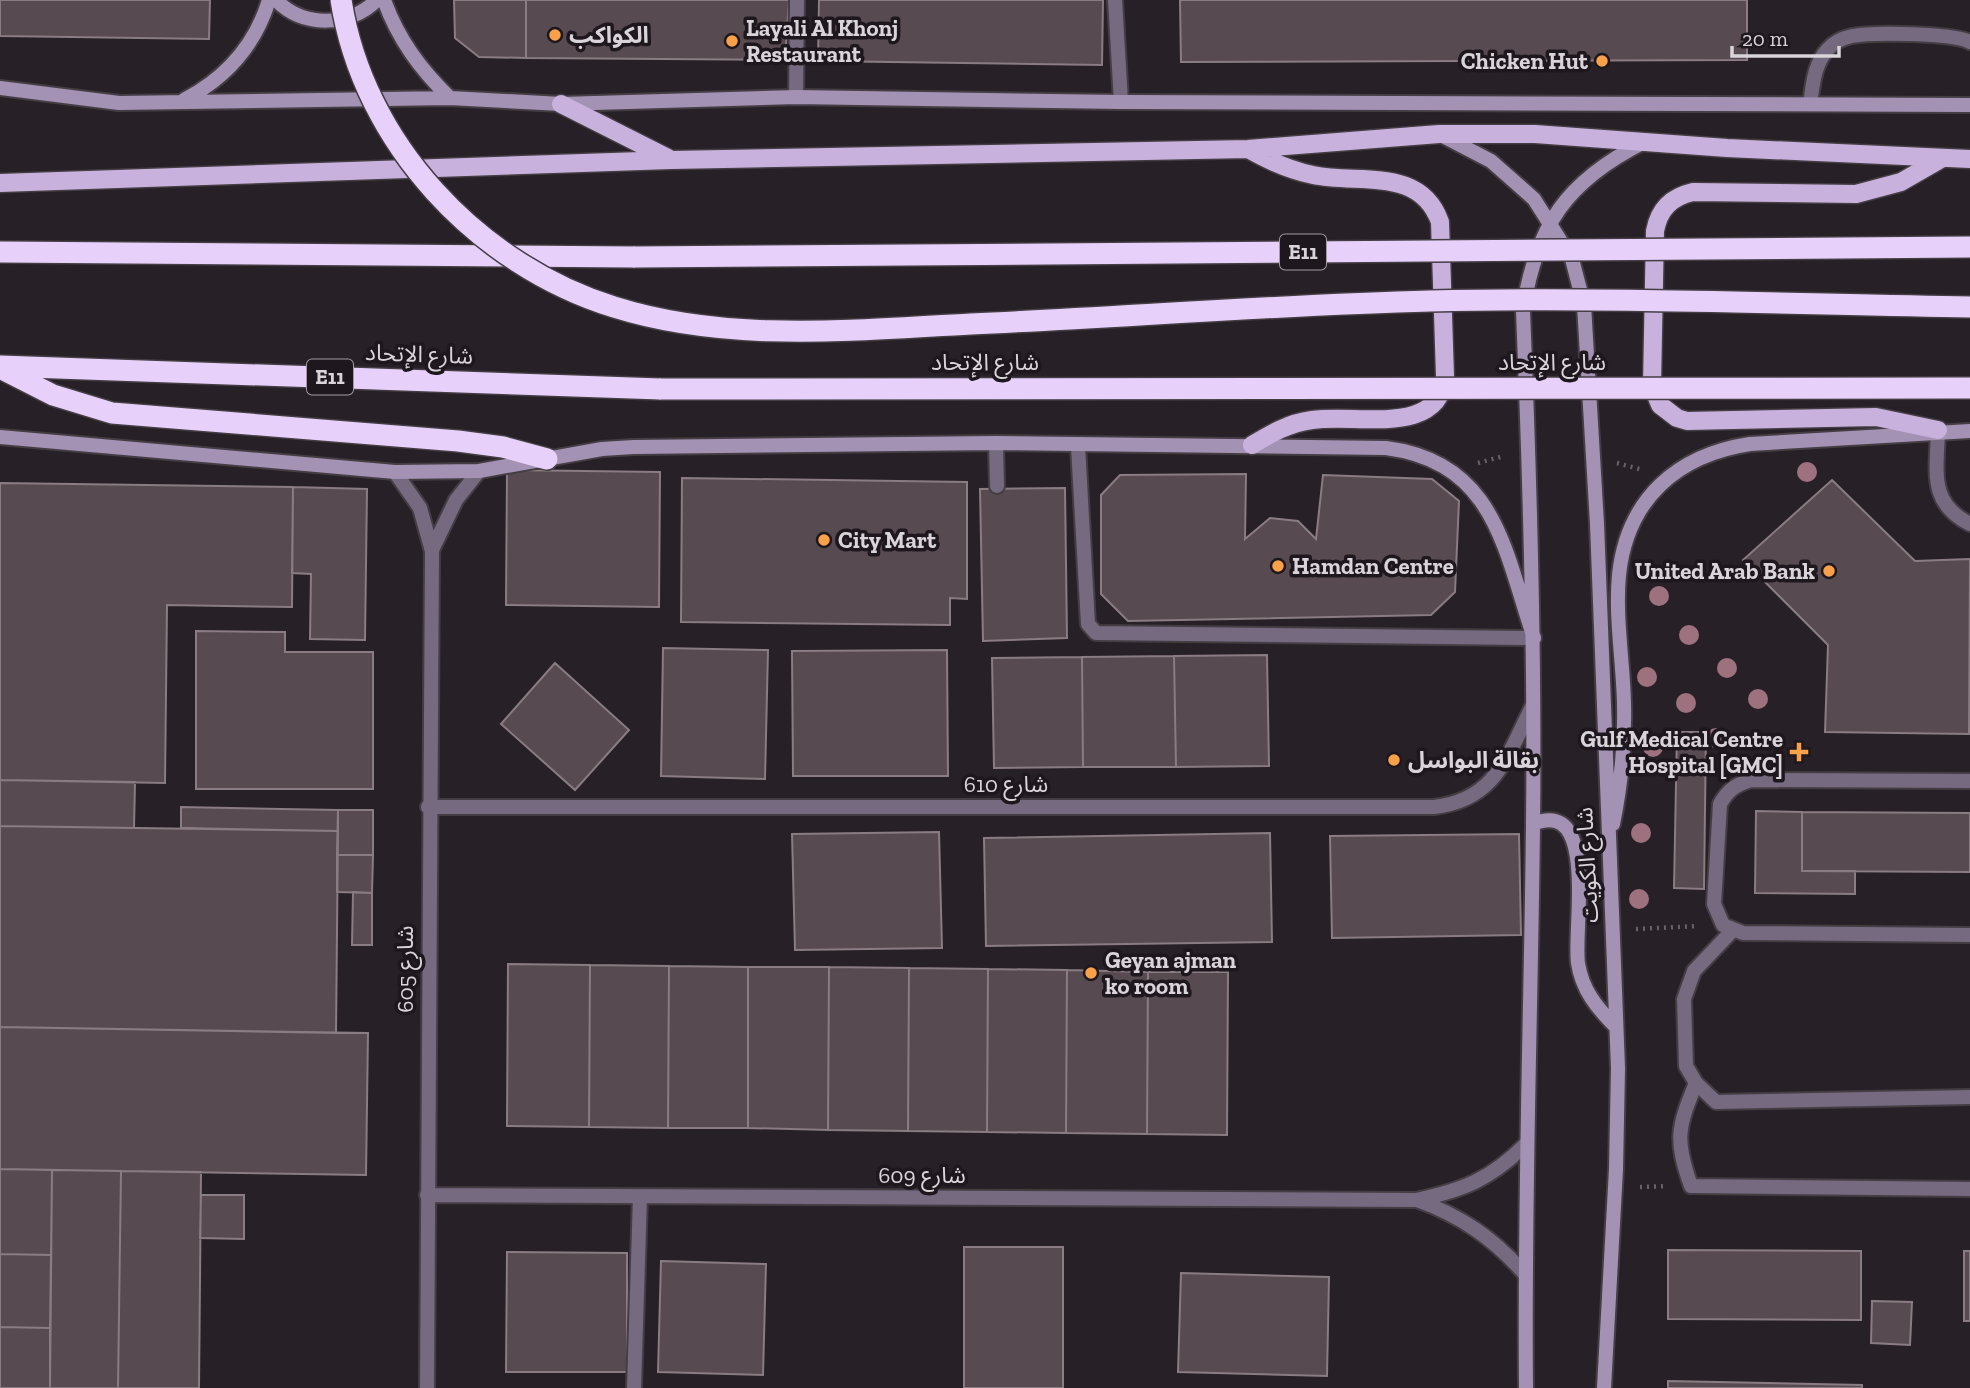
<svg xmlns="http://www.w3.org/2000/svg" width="1970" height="1388" font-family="'Zilla Slab','Noto Sans Arabic',serif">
<rect width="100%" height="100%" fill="#282027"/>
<path fill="#574b51" stroke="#897c82" stroke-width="2" d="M0 0H210L209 39 0 36Z
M454 0H526V58L479 57 455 38Z
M526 0H789L785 60 526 58Z
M819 0H1103L1102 65 818 61Z
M1180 0H1747V60L1181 62Z
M507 470 660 472 659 607 506 605Z
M1246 474 1245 539 1270 518 1298 521 1316 539 1323 475 1432 479 1459 501 1455 592 1431 615 1128 621 1101 594V495L1120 475Z
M682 478 967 482V599L950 598V625L681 622Z
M1832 480 1915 561 1970 559 1969 734 1825 732 1828 645 1743 560Z
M0 483 293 487 292 607 167 605 165 783 0 780Z
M293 487 367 489 365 640 310 639 311 574 292 573Z
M1065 488 1067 638 983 641 980 489Z
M196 631 285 632V652H373V789H196Z
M663 648 768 650 765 779 661 776Z
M947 650 948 776H793L792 651Z
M1267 655 1269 766 1176 767 1174 656Z
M1174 656 1176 767H1083L1082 657Z
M1082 657 1083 767 994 768 992 658Z
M555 663 629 730 575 790 501 724Z
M1677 732H1706L1704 889 1674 888Z
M0 780 135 782 134 828 0 826Z
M181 807 338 810V831L181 828Z
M338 810H373V855H337Z
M1756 811 1802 812V871H1855V894L1755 893Z
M1802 812 1970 813V872L1802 871Z
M0 826 338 831 336 1033 0 1027Z
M939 832 942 948 795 950 792 834Z
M1270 833 1272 942 986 946 984 838Z
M1519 834 1521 935 1332 938 1330 836Z
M337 855H373L372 893 337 892Z
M353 892 372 893V945H352Z
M508 964 590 965 589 1127 507 1126Z
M590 965 669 966 668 1128 589 1127Z
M669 966 748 967V1128H668Z
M748 967H829L828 1130 748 1128Z
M829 967 909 968 908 1131 828 1130Z
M909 968 988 969 987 1132 908 1131Z
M988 969 1067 970 1066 1133 987 1132Z
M1067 970 1148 972 1147 1134 1066 1133Z
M1148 972H1228L1227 1135 1147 1134Z
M0 1027 368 1033 366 1175 0 1169Z
M0 1169 52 1170 51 1255 0 1254Z
M52 1170 121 1171 118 1388H50Z
M121 1171 201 1172 199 1388H118Z
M201 1195H244V1239L200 1238Z
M964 1247H1063V1388H964Z
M1668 1250 1861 1251V1320L1668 1319Z
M1964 1251H1970V1321H1964Z
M507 1252 627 1253V1372H506Z
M0 1254 51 1255 50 1328 0 1327Z
M661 1261 766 1264 763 1375 658 1372Z
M1181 1273 1329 1277 1327 1376 1178 1372Z
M1872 1301 1912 1302 1910 1345 1871 1343Z
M0 1327 50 1328V1388H0Z
M1668 1381 1862 1385V1388H1668Z"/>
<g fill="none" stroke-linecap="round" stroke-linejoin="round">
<defs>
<path id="lane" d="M1115 0 1121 102
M796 97 797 0
M1810 104C1813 84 1814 64 1828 49 1834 42 1843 38 1852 36 1872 32 1953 33 1970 42
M1938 430C1937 471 1928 503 1970 524
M996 443 997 486
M1078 446 1088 624 1096 633 1534 638
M1970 781 1751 780C1735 785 1728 790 1720 804L1714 904 1723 925 1743 933 1970 935
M1732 931 1694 971 1684 999 1686 1066 1696 1083 1716 1102 1970 1097
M1696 1083C1677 1129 1675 1140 1691 1186L1970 1189
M634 1388 640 1197"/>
<path id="street" d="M395 472 420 508 432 551 427 1388
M432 550 456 500 479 471
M428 807H1434C1496 800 1507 756 1532 707
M427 1195 1416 1200C1464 1190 1491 1179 1526 1144
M1417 1200C1461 1216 1493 1238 1524 1273"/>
<path id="secondary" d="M276 0C303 28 349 27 377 0
M384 0C398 39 420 69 450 98
M0 88 119 103 450 98 561 104 796 97 1121 102 1970 105
M184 100C226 78 255 46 269 0
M1443 136 1491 161 1534 199 1572 259 1584 305 1597 524 1618 1068 1616 1169 1604 1388
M0 437 395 472 479 471 602 449 634 447 996 443 1386 448C1495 462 1504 549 1534 638
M1533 824C1599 796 1573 930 1578 963 1582 990 1597 1008 1616 1027
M1613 824C1621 785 1625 743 1624 703 1623 661 1615 616 1619 575 1627 499 1677 455 1750 444L1970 431
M1526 1388C1524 1200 1531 1013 1533 825 1535 653 1530 482 1523 311 1536 225 1567 181 1644 142"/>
<path id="primary" d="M561 104 668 158
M1248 149C1269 161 1289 170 1313 175 1360 185 1420 166 1440 222L1445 376C1439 438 1358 413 1312 420 1289 423 1272 433 1252 445
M0 183 671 160 1248 149 1439 134H1535L1727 148 1970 159
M1938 430 1876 417 1687 421 1677 418 1660 405 1652 385 1655 231C1659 209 1671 197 1693 192L1856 194 1901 182 1941 159"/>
<path id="highway" d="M0 252 635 257
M0 366 661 389
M2 369 53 395 112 413 458 441 503 447 547 459"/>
</defs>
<use href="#lane" stroke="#443d43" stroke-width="18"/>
<use href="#street" stroke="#443d43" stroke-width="18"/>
<use href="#secondary" stroke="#443d43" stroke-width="18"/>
<use href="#primary" stroke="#443d43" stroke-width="21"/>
<use href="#highway" stroke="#443d43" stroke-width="24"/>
<path stroke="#696269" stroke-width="4.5" stroke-dasharray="2 5" stroke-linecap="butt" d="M1478 463 1504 456
M1617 463 1643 470
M1636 929 1698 926
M1640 1187 1667 1186"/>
<use href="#lane" stroke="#756a7f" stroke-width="14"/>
<use href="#street" stroke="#756a7f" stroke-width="14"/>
<use href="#secondary" stroke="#a492b4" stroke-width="14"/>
<use href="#primary" stroke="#c9b1dd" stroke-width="18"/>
<use href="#highway" stroke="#e7d1fb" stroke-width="21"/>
<defs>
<path id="highway-bridge" d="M341 0C363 143 478 265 614 307 728 343 854 330 971 324 1124 317 1277 305 1430 301 1610 297 1790 304 1970 307
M635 257 1970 247
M661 389 1970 388"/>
</defs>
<use href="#highway-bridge" stroke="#443d43" stroke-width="24" stroke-linecap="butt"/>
<use href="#highway-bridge" stroke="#e7d1fb" stroke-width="21"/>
</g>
<g fill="#9d717d">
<circle cx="1807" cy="472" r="10"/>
<circle cx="1659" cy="596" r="10"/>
<circle cx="1689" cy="635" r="10"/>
<circle cx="1727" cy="668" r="10"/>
<circle cx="1647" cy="677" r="10"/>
<circle cx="1758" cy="699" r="10"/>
<circle cx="1686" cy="703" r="10"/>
<circle cx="1716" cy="738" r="10"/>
<circle cx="1653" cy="747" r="10"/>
<circle cx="1641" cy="833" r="10"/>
<circle cx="1639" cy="899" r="10"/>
</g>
<g fill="#f8a14a" stroke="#1e171e" stroke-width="2.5">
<circle cx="555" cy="35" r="7"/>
<circle cx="732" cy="41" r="7"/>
<circle cx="1602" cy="61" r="7"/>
<circle cx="824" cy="540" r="7"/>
<circle cx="1278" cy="566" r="7"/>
<circle cx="1829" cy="571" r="7"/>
<path d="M1795.5 741.5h7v7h7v7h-7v7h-7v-7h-7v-7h7z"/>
<circle cx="1394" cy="760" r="7"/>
<circle cx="1091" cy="973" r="7"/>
</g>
<g text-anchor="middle" stroke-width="7" stroke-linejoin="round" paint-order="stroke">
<g fill="#1e171e" stroke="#a19ba1" stroke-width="2">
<rect x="1280" y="234.5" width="46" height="35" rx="5"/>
<rect x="307" y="359.5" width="46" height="35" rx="5"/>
</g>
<g font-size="21" font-weight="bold" fill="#d9d4d9">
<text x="1303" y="259">E11</text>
<text x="330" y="384">E11</text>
</g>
<g font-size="23" font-weight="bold" fill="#d9d4d9" stroke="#1e171e" text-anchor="start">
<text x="746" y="36">Layali Al Khonj<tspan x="746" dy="26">Restaurant</tspan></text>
<text x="569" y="43">الكواكب</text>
<text x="1588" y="69" text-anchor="end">Chicken Hut</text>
<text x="838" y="548">City Mart</text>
<text x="1292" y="574">Hamdan Centre</text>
<text x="1815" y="579" text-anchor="end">United Arab Bank</text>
<text x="1783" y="747" text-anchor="end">Gulf Medical Centre<tspan x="1783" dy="26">Hospital [GMC]</tspan></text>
<text x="1408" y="768">بقالة البواسل</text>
<text x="1105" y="968">Geyan ajman<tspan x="1105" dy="26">ko room</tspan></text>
</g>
<g font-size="23" fill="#d9d4d9" stroke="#1e171e">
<text transform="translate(419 354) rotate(2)" y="8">شارع الإتحاد</text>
<text x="985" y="370">شارع الإتحاد</text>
<text x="1552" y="370">شارع الإتحاد</text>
<text x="1006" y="792">شارع 610</text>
<text transform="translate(1587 865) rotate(-93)" y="8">شارع الكويت</text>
<text transform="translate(405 969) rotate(-90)" y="8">شارع 605</text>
<text x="922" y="1183">شارع 609</text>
</g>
</g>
<path d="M1732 46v10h107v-10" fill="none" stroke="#d9d4d9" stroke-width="3.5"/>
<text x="1742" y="46" font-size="21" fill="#d9d4d9" stroke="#1e171e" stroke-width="5" paint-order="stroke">20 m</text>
</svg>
